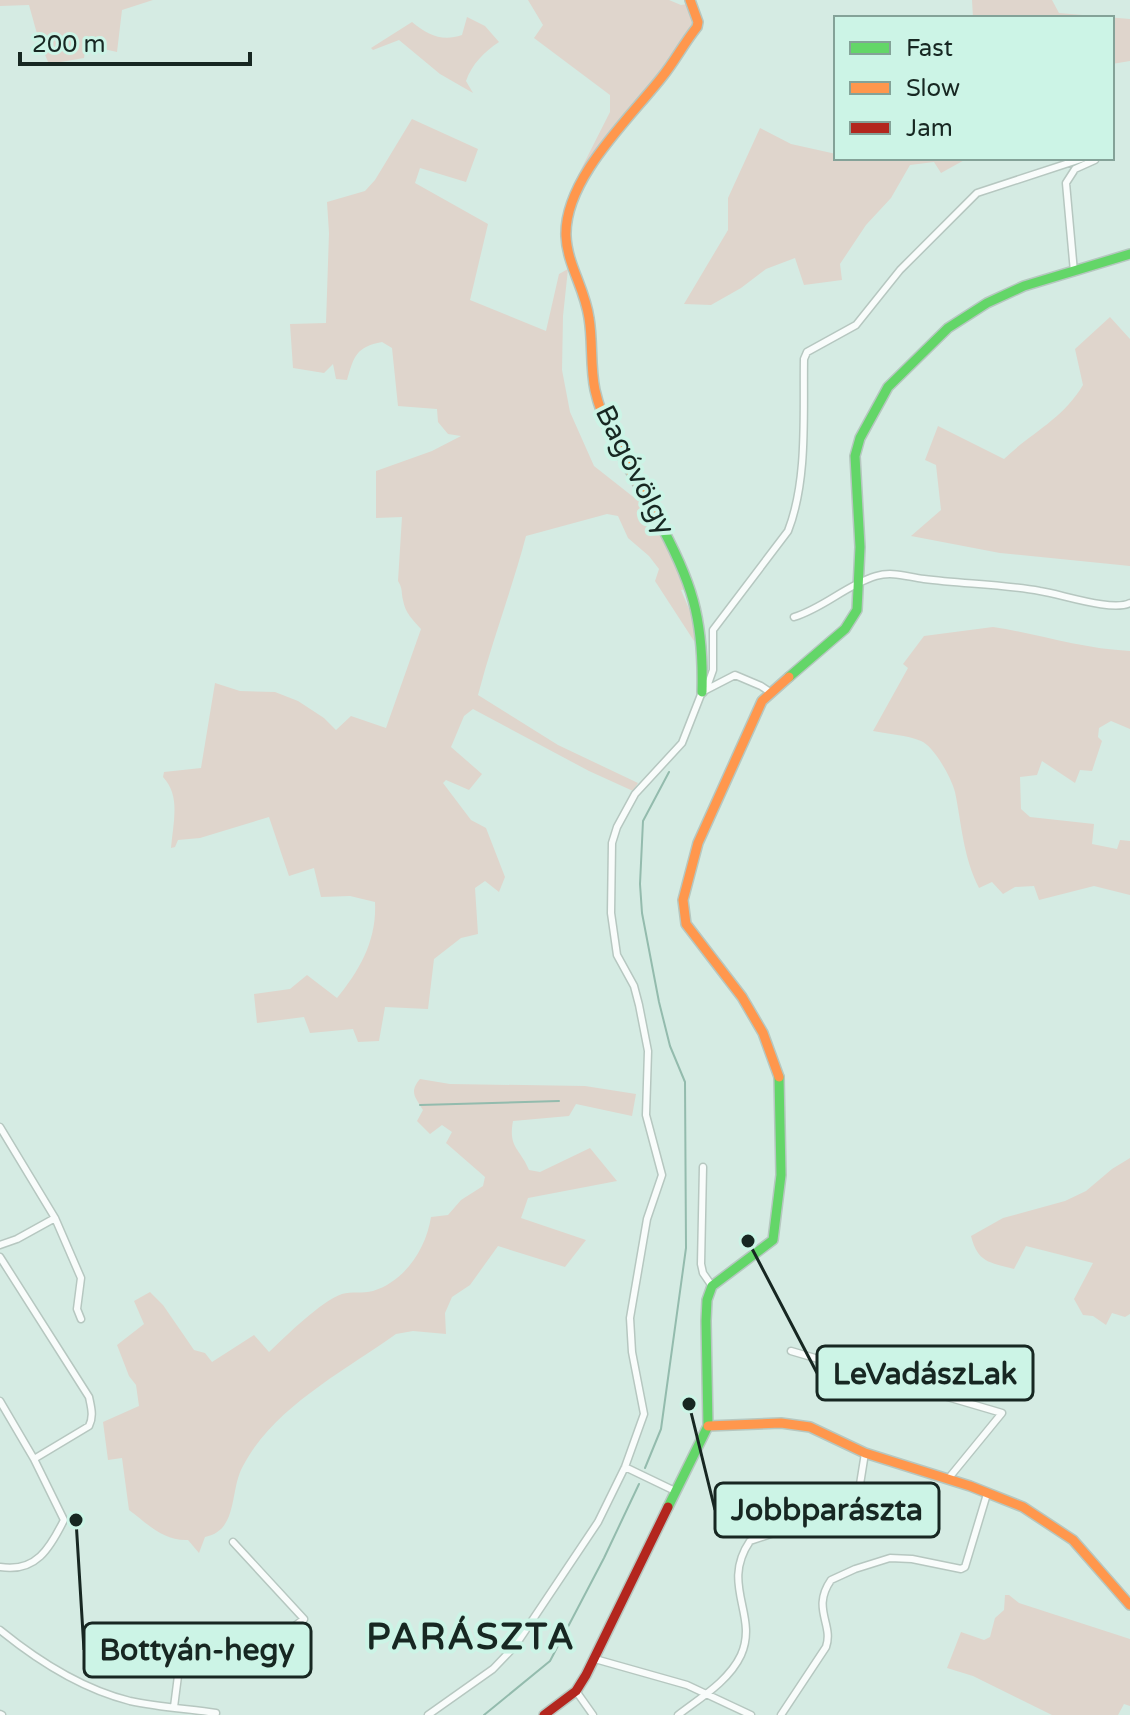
<svg xmlns="http://www.w3.org/2000/svg" width="1130" height="1715" viewBox="0 0 1130 1715" font-family="'Varela Round',sans-serif">
<style>
.green{fill:#dfd5cc}
.lines{fill:none;stroke-linecap:round;stroke-linejoin:round}
.stream{stroke:#93bbad;stroke-width:2}
.street-casing{stroke:#b6c7c0;stroke-width:9}
.fast-casing{stroke:#b6c7c0;stroke-width:12}
.slow-casing{stroke:#b6c7c0;stroke-width:12}
.jam-casing{stroke:#b6c7c0;stroke-width:12}
.street{stroke:#f9fcfb;stroke-width:6}
.fast{stroke:#63d668;stroke-width:9}
.slow{stroke:#ff974d;stroke-width:9}
.jam{stroke:#b3261e;stroke-width:9}
.labels{text-anchor:middle;dominant-baseline:central;stroke-width:8;stroke-linejoin:round;paint-order:stroke}
.street-label{font-size:28px;fill:#172722;stroke:#ccf4e6}
.district-label{font-size:36px;font-weight:bold;letter-spacing:2px;fill:#172722;stroke:#ccf4e6}
.leader{fill:none;stroke:#172722;stroke-width:3}
.callout-dot{fill:#172722;stroke:#ccf4e6;stroke-width:3}
.callout{fill:#ccf4e6;stroke:#172722;stroke-width:3}
.callout-label{font-size:30px;text-anchor:middle;font-weight:bold;fill:#172722}
</style>
<rect width="100%" height="100%" fill="#d5ebe3"/>
<path class="green" d="M0,0H153L122,10L117,52L86,45L84,58L49,64L39,41L29,5L0,6Z
M528,0H669L681,5L688,4L693,18V26L672,57L632,105L575,191L572,187L610,112V95L534,38L543,25Z
M972,0H1052L1059,13L1130,19V61L1112,64V18H973Z
M467,17L485,26L499,42C484,52 472,64 466,81L473,93L440,74L399,40L373,50L371,48L412,22C428,35 442,42 462,35Z
M412,119L478,149L466,182L420,168L415,183L488,224L470,300L546,331L559,274L568,269L563,316L562,370L570,412L594,466L641,503L657,520L688,589L681,590L699,632L694,641L655,581L659,569L649,556L628,538L618,516L607,514L526,536C512,589 492,641 478,695L558,745L638,783L633,791L589,771L473,709L464,716L451,747L482,774L469,790L446,780L443,783L471,820L486,828L505,877L499,892L485,881L475,888L478,934L461,938L434,959L428,1009L385,1007L379,1041L358,1042L353,1029L310,1033L304,1017L257,1023L254,994L290,989L307,975L337,998C360,970 377,940 375,902L350,896L321,897L314,868L289,876L269,817L200,838L178,840L175,847L171,848C173,823 181,796 163,777L164,772L201,768L215,683L240,691L275,692L298,701L324,718L336,730L351,716L386,728L421,629C413,620 405,613 403,600C401,592 403,589 398,581L402,517L376,518V471L432,451L461,436L448,434L438,422L437,409L398,406L392,348L382,342C356,347 354,356 347,380L336,379L333,364L324,373L293,368L290,324L326,323L329,233L327,202L365,191L375,180Z
M760,128L791,144L836,154V158H968L941,173L934,162L910,165L891,198L866,225L840,264L842,280L804,285L795,258L766,269L741,288L711,305L684,304L728,230V198Z
M1110,317L1130,339V566L1000,553L911,536L941,510L936,465L925,460L938,426L1004,459C1032,432 1062,420 1083,385L1075,349Z
M993,627C1039,634 1082,649 1130,651V729L1111,721L1099,728L1098,737L1102,741L1092,771L1080,770L1075,783L1042,761L1037,775L1020,777L1021,809L1030,817L1094,824L1092,844L1117,849L1120,840L1130,841V895L1094,886L1039,900L1034,886L1015,887L1003,894L992,882L979,888C963,856 962,826 955,792C952,779 934,746 921,741C907,735 888,734 873,731L908,668L903,664L924,636Z
M420,1079L450,1084L585,1086L636,1094L632,1116L576,1104L569,1116L513,1121C508,1148 520,1148 529,1170L540,1172L590,1148L617,1181L528,1198L521,1218L586,1240L565,1267L498,1246L470,1285L452,1297L445,1313L446,1334L413,1331L396,1334C344,1371 273,1408 243,1466C229,1491 239,1530 205,1537L199,1553L188,1540C163,1541 148,1524 129,1510L122,1458L108,1460L103,1422L139,1406L136,1385L129,1376L117,1345L144,1324L134,1301L150,1292L163,1305L194,1350L205,1353L212,1362L254,1335L269,1352C287,1335 320,1302 342,1294C351,1291 363,1294 373,1291C405,1281 426,1249 431,1217L448,1215L461,1200L483,1186L485,1177L446,1143L452,1132L442,1125L430,1134L417,1121L423,1110C415,1097 409,1092 420,1079Z
M1130,1158V1314L1125,1317L1112,1313L1106,1325L1093,1316L1083,1315L1074,1299L1093,1263L1026,1246L1014,1269C989,1262 978,1263 971,1236L1003,1218L1065,1201L1086,1191L1112,1169Z
M1005,1595H1009L1019,1603L1130,1639V1706L1124,1704L1118,1715H1052L973,1676L947,1668L961,1632L984,1640L990,1637L995,1618L1004,1610Z"/>
<g class="lines">
<path class="stream" d="M420,1105L559,1101
M645,1468L661,1429L686,1248L685,1082L670,1046L659,1002L642,913L640,884L643,821L669,772
M484,1715L550,1661L604,1558L639,1484"/>
<g class="street-casing">
<path id="street" d="M1074,272L1066,183L1075,169L1095,160L1093,158
M794,617C824,608 846,585 876,576C893,571 907,577 924,579C963,584 1001,584 1040,591C1061,594 1112,612 1130,603
M708,684L713,670V630L788,531C808,480 803,413 804,359L807,352L856,325L900,270L977,193L1084,158
M0,1127L55,1218L81,1278L77,1309L81,1319
M703,1167L701,1264L703,1273L712,1286
M0,1245L17,1239L55,1218
M0,1257L89,1397C91,1407 94,1416 89,1426L34,1459
M791,1351L1002,1413L948,1479
M0,1401L34,1459L64,1520C50,1548 36,1573 0,1567
M625,1467L675,1491
M0,1630C38,1661 82,1689 130,1701C158,1707 188,1709 216,1713
M595,1659L687,1685L751,1715
M576,1691L593,1715
M174,1707L179,1668L184,1649L188,1648L211,1659L245,1655L284,1634L304,1619L233,1542
M0,1714L2,1715
M428,1715L493,1669L515,1646L598,1522L625,1467L644,1414L632,1352L630,1318L647,1219L662,1175L646,1115L648,1051L639,1005L634,986L617,955L611,913L612,843L617,827L635,794L682,743L702,692L735,675L761,686L770,692
M678,1715C700,1698 729,1681 741,1655C759,1615 720,1585 750,1541L851,1507L857,1503L865,1453
M781,1715L826,1647C834,1624 811,1609 831,1580L855,1569L890,1558L912,1559L961,1569L965,1567L987,1494"/>
</g>
<g class="fast-casing">
<path id="fast" d="M656,516C692,581 704,618 702,692
M789,677L845,629L857,610L860,547L855,456L860,438L888,387L948,328L987,303L1024,286L1130,254
M668,1507L708,1426L706,1321L707,1300L712,1286L773,1240L781,1175L779,1077"/>
</g>
<g class="slow-casing">
<path id="slow" d="M656,516C635,476 605,435 595,390C590,366 593,342 589,318C585,289 567,264 566,236C564,179 630,118 662,77C675,61 684,43 697,27L698,22L690,0
M779,1077L763,1033L742,997L686,924L683,900L698,843L762,701L789,677
M708,1426L781,1423L810,1427L865,1453L970,1486L1023,1507L1073,1540L1130,1605"/>
</g>
<g class="jam-casing">
<path id="jam" d="M544,1715L576,1691L586,1675L668,1507"/>
</g>
<use href="#street" class="street"/>
<use href="#fast" class="fast"/>
<use href="#slow" class="slow"/>
<use href="#jam" class="jam"/>
</g>
<g class="labels">
<g class="street-label">
<text transform="translate(635 470) rotate(63)">Bagóvölgy</text>
</g>
<g class="district-label">
<text x="471" y="1637">PARÁSZTA</text>
</g>
</g>
<path class="leader" d="M748 1241L817 1373M689 1404L715 1510M76 1520L84 1650"/>
<g class="callout-dot">
<circle cx="748" cy="1241" r="8"/>
<circle cx="689" cy="1404" r="8"/>
<circle cx="76" cy="1520" r="8"/>
</g>
<g class="callout">
<rect x="817" y="1346" width="216" height="54" rx="8"/>
<rect x="715" y="1483" width="224" height="54" rx="8"/>
<rect x="84" y="1623" width="227" height="54" rx="8"/>
</g>
<g class="callout-label">
<text x="925" y="1384">LeVadászLak</text>
<text x="827" y="1520">Jobbparászta</text>
<text x="197" y="1660">Bottyán-hegy</text>
</g>
<rect x="834" y="16" width="280" height="144" fill="#ccf4e6" stroke="#84a298" stroke-width="2"/>
<rect x="850" y="42" width="40" height="12" fill="#63d668" stroke="#84a298" stroke-width="2"/>
<text x="906" y="56" font-size="24" fill="#172722">Fast</text>
<rect x="850" y="82" width="40" height="12" fill="#ff974d" stroke="#84a298" stroke-width="2"/>
<text x="906" y="96" font-size="24" fill="#172722">Slow</text>
<rect x="850" y="122" width="40" height="12" fill="#b3261e" stroke="#84a298" stroke-width="2"/>
<text x="906" y="136" font-size="24" fill="#172722">Jam</text>
<path d="M20 52v12h230v-12" fill="none" stroke="#172722" stroke-width="4"/>
<text x="32" y="52" font-size="24" fill="#172722" stroke="#ccf4e6" stroke-width="6" paint-order="stroke">200 m</text>
</svg>
